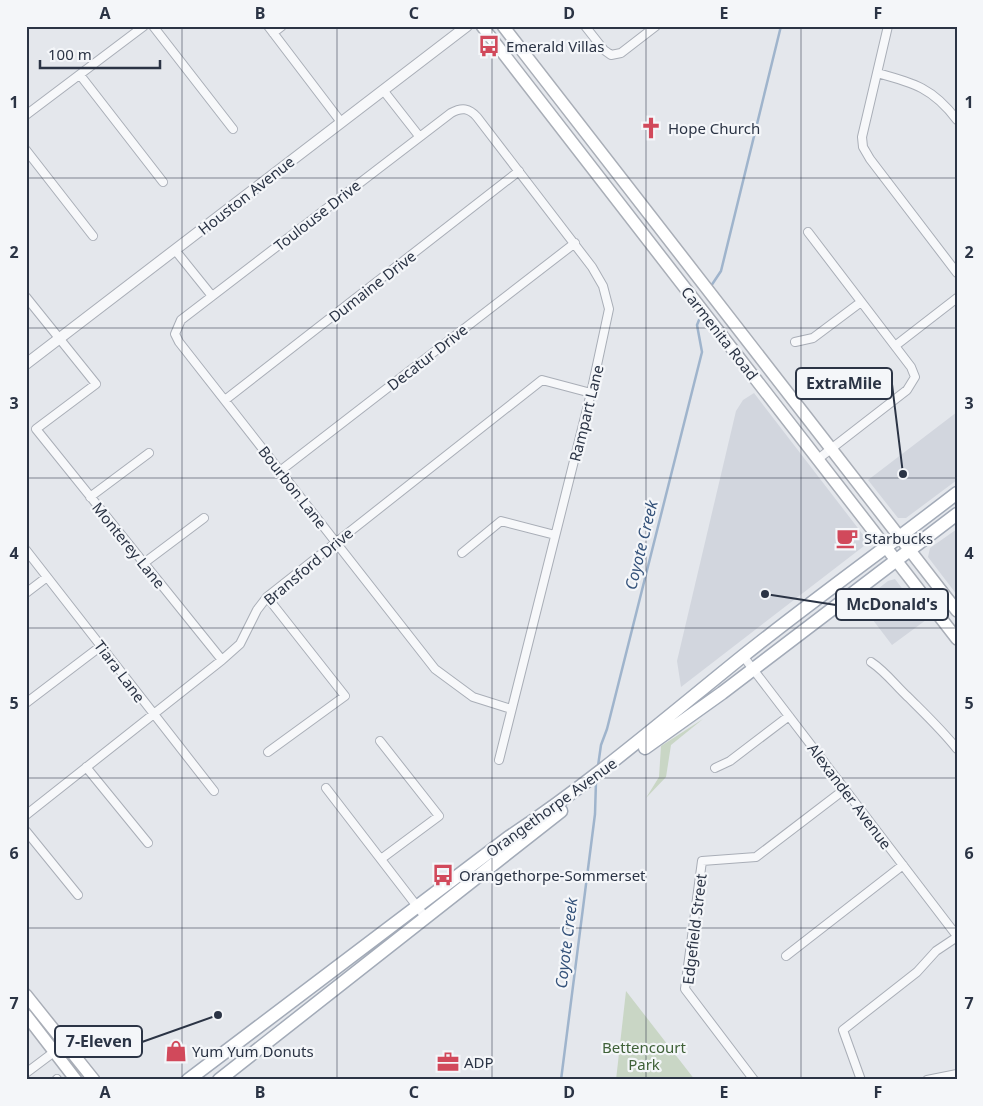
<svg xmlns="http://www.w3.org/2000/svg" width="983" height="1106" viewBox="0 0 983 1106" font-family="'Noto Sans',sans-serif">
<style>
.built{fill:#d2d6de}
.green{fill:#c9d6c5}
.lines{fill:none;stroke-linecap:round;stroke-linejoin:round}
.stream{stroke:#9fb4cc;stroke-width:2.5}
.minor-casing{stroke:#a9aeb7;stroke-width:10}
.tertiary-casing{stroke:#a9aeb7;stroke-width:12}
.secondary-casing{stroke:#a9aeb7;stroke-width:14}
.primary-casing{stroke:#a3abb8;stroke-width:15}
.minor{stroke:#f7f8fa;stroke-width:8}
.tertiary{stroke:#f7f8fa;stroke-width:10}
.secondary{stroke:#fff;stroke-width:11}
.primary{stroke:#fff;stroke-width:12}
.grid{fill:none;stroke:#2b3445;stroke-width:1;stroke-opacity:0.55}
.labels{text-anchor:middle;dominant-baseline:central;stroke-width:4.5;stroke-linejoin:round;paint-order:stroke}
.poi-label{font-size:15px;fill:#2b3445;stroke:#f4f6f9;text-anchor:start}
.street-label{font-size:15px;fill:#2b3445;stroke:#f4f6f9}
.park-label{font-size:15px;fill:#3f6138;stroke:#f4f6f9}
.water-label{font-size:16px;font-style:italic;fill:#34527a;stroke:#f4f6f9}
.leader{fill:none;stroke:#2b3445;stroke-width:2}
.callout-dot{fill:#2b3445;stroke:#f4f6f9;stroke-width:2}
.callout{fill:#f4f6f9;stroke:#2b3445;stroke-width:2}
.callout-label{font-size:16px;text-anchor:middle;font-weight:bold;fill:#2b3445}
.neatline{fill:none;stroke:#2b3445;stroke-width:2}
.grid-label{font-size:16px;text-anchor:middle;font-weight:bold;fill:#2b3445}
</style>
<rect width="100%" height="100%" fill="#e4e7ec"/>
<path class="built" d="M754,393L864,536V546L681,687L677,661L736,411L743,400Z
M957,412V480L906,518H898L868,480Z
M957,529V595L928,557L930,548Z
M895,579L926,620L892,645L860,603L888,581Z"/>
<path class="green" d="M703,719L671,745L666,777L646,798L659,777L661,746Z
M626,991L695,1080H616Z"/>
<g class="lines">
<path class="stream" d="M711,286L721,271L781,26
M598,766L601,745L607,729L702,352L697,325L701,315
M561,1080L595,814L596,781"/>
<g class="minor-casing">
<path id="minor" d="M153,26L233,129
M268,26L341,122
M585,26L604,50L611,55L621,53L656,26
M888,26L862,137L863,147L870,159L957,273
M273,33L282,26
M877,73C914,83 933,88 957,120
M80,75L163,182
M383,90L419,136
M26,115L144,26
M26,150L93,236
M808,232L911,367L915,377L907,390L818,459
M175,250L212,296
M26,297L96,384L36,429L222,660
M795,342L813,338L861,302
M895,346L957,298
M225,400L519,171
M280,471L575,243
M90,497L149,453
M26,550L214,791
M462,553L501,521L555,535
M144,563L204,518
M26,593L47,577
M267,597L345,696L268,752
M743,656L957,936
M871,662C886,672 895,685 908,697C925,714 942,730 957,749
M26,703L101,646
M380,741L439,816L381,859
M499,760L591,393L609,309L603,286L592,267L477,117C469,108 462,107 451,113L181,320L175,334L179,342L435,669L473,697L511,709
M86,767L148,843
M715,768L730,761L789,716
M326,788L426,918
M26,815L222,660L240,644L257,610L267,597L542,380L591,393
M26,831L78,895
M786,956L903,865
M26,1073L54,1052
M56,1080L57,1079
M754,1080L685,989L702,861L756,857L845,789
M861,1080L843,1030L917,972L936,951L957,937
M927,1080L957,1074"/>
</g>
<g class="tertiary-casing">
<path id="tertiary" d="M26,364L467,26"/>
</g>
<g class="secondary-casing">
<path id="secondary" d="M482,26L957,639
M503,26L957,611
M26,995L94,1080
M26,1015L76,1080"/>
</g>
<g class="primary-casing">
<path id="primary" d="M645,748L722,693L957,514
M188,1080L509,837C592,782 666,718 743,656C813,600 886,548 957,493
M219,1080L561,811"/>
</g>
<use href="#minor" class="minor"/>
<use href="#tertiary" class="tertiary"/>
<use href="#secondary" class="secondary"/>
<use href="#primary" class="primary"/>
</g>
<path class="grid" d="M182,26V1080M337,26V1080M492,26V1080M646,26V1080M801,26V1080M26,178H957M26,328H957M26,478H957M26,628H957M26,778H957M26,928H957"/>
<defs>
<g id="bus-bare" transform="scale(1.725)"><path d="M-5-6H5V4H4V6H2V4H-2V6H-4V4H-5ZM-3.5-4V0h7V-4ZM-3.5 1.2v1.5H-2V1.2ZM2 1.2v1.5H3.5V1.2Z" fill="#d1495b" stroke="#f4f6f9" stroke-width="2.5" paint-order="stroke"/></g>
<g id="church-bare" transform="scale(1.725)"><path d="M-1.2-6h2.4v3.5h3.3v2.4h-3.3V6h-2.4V-.1h-3.3v-2.4h3.3Z" fill="#d1495b" stroke="#f4f6f9" stroke-width="2.5" paint-order="stroke"/></g>
<g id="cafe-bare" transform="scale(1.725)"><path d="M-5.5-4.5H6V0H3Q3 3.5 0 3.5H-2.5Q-5.5 3.5-5.5 0ZM3-3.2v2h1.7v-2ZM-6 4.5H4V6H-6Z" fill="#d1495b" stroke="#f4f6f9" stroke-width="2.5" paint-order="stroke"/></g>
<g id="shop-bare" transform="scale(1.725)"><path d="M-5-2.5h2.3a2.7 3.5 0 0 1 5.4 0H5L5.5 6h-11ZM-1.5-2.5h3a1.5 2.3 0 0 0-3 0Z" fill="#d1495b" stroke="#f4f6f9" stroke-width="2.5" paint-order="stroke"/></g>
<g id="office-bare" transform="scale(1.725)"><path d="M-6-3h4V-5.5h4V-3h4V5H-6ZM-1-4.5V-3h2v-1.5ZM-6 0V1H6V0Z" fill="#d1495b" stroke="#f4f6f9" stroke-width="2.5" paint-order="stroke"/></g>
</defs>
<g fill-rule="evenodd">
<use href="#bus-bare" x="489" y="46"/>
<use href="#church-bare" x="651" y="128"/>
<use href="#cafe-bare" x="847" y="538"/>
<use href="#bus-bare" x="443" y="875"/>
<use href="#shop-bare" x="176" y="1051"/>
<use href="#office-bare" x="448" y="1062"/>
</g>
<g class="labels">
<g class="poi-label">
<text x="506" y="46">Emerald Villas</text>
<text x="668" y="128">Hope Church</text>
<text x="864" y="538">Starbucks</text>
<text x="459" y="875">Orangethorpe-Sommerset</text>
<text x="192" y="1051">Yum Yum Donuts</text>
<text x="464" y="1062">ADP</text>
</g>
<g class="street-label">
<text transform="translate(246 195) rotate(-38)">Houston Avenue</text>
<text transform="translate(317 215) rotate(-38)">Toulouse Drive</text>
<text transform="translate(372 286) rotate(-38)">Dumaine Drive</text>
<text transform="translate(720 333) rotate(52)">Carmenita Road</text>
<text transform="translate(427 357) rotate(-38)">Decatur Drive</text>
<text transform="translate(586 413) rotate(-76)">Rampart Lane</text>
<text transform="translate(293 487) rotate(52)">Bourbon Lane</text>
<text transform="translate(129 545) rotate(51)">Monterey Lane</text>
<text transform="translate(308 566) rotate(-40)">Bransford Drive</text>
<text transform="translate(120 671) rotate(53)">Tiara Lane</text>
<text transform="translate(850 796) rotate(53)">Alexander Avenue</text>
<text transform="translate(551 807) rotate(-36)">Orangethorpe Avenue</text>
<text transform="translate(694 929) rotate(-83)">Edgefield Street</text>
</g>
<g class="park-label">
<text x="644" y="1047">Bettencourt<tspan x="644" dy="17">Park</tspan></text>
</g>
<g class="water-label">
<text transform="translate(641 545) rotate(-76)">Coyote Creek</text>
<text transform="translate(566 943) rotate(-83)">Coyote Creek</text>
</g>
</g>
<path class="leader" d="M903 474L892 384M765 594L836 605M218 1015L142 1042"/>
<g class="callout-dot">
<circle cx="903" cy="474" r="5"/>
<circle cx="765" cy="594" r="5"/>
<circle cx="218" cy="1015" r="5"/>
</g>
<g class="callout">
<rect x="796" y="368" width="96" height="31" rx="5"/>
<rect x="836" y="589" width="112" height="31" rx="5"/>
<rect x="55" y="1026" width="87" height="31" rx="5"/>
</g>
<g class="callout-label">
<text x="844" y="389">ExtraMile</text>
<text x="892" y="610">McDonald's</text>
<text x="99" y="1047">7-Eleven</text>
</g>
<rect width="983" height="1106" fill="none" stroke="#f4f6f9" stroke-width="55"/>
<path d="M40 60v8h120v-8" fill="none" stroke="#2b3445" stroke-width="2.5"/>
<text x="48" y="60" font-size="15" fill="#2b3445" stroke="#f4f6f9" stroke-width="4" paint-order="stroke">100 m</text>
<rect x="28" y="28" width="928" height="1050" class="neatline"/>
<g class="grid-label">
<text x="105" y="19">A</text>
<text x="260" y="19">B</text>
<text x="414" y="19">C</text>
<text x="569" y="19">D</text>
<text x="724" y="19">E</text>
<text x="878" y="19">F</text>
<text x="14" y="108">1</text>
<text x="969" y="108">1</text>
<text x="14" y="258">2</text>
<text x="969" y="258">2</text>
<text x="14" y="409">3</text>
<text x="969" y="409">3</text>
<text x="14" y="559">4</text>
<text x="969" y="559">4</text>
<text x="14" y="709">5</text>
<text x="969" y="709">5</text>
<text x="14" y="859">6</text>
<text x="969" y="859">6</text>
<text x="14" y="1009">7</text>
<text x="969" y="1009">7</text>
<text x="105" y="1098">A</text>
<text x="260" y="1098">B</text>
<text x="414" y="1098">C</text>
<text x="569" y="1098">D</text>
<text x="724" y="1098">E</text>
<text x="878" y="1098">F</text>
</g>
</svg>
